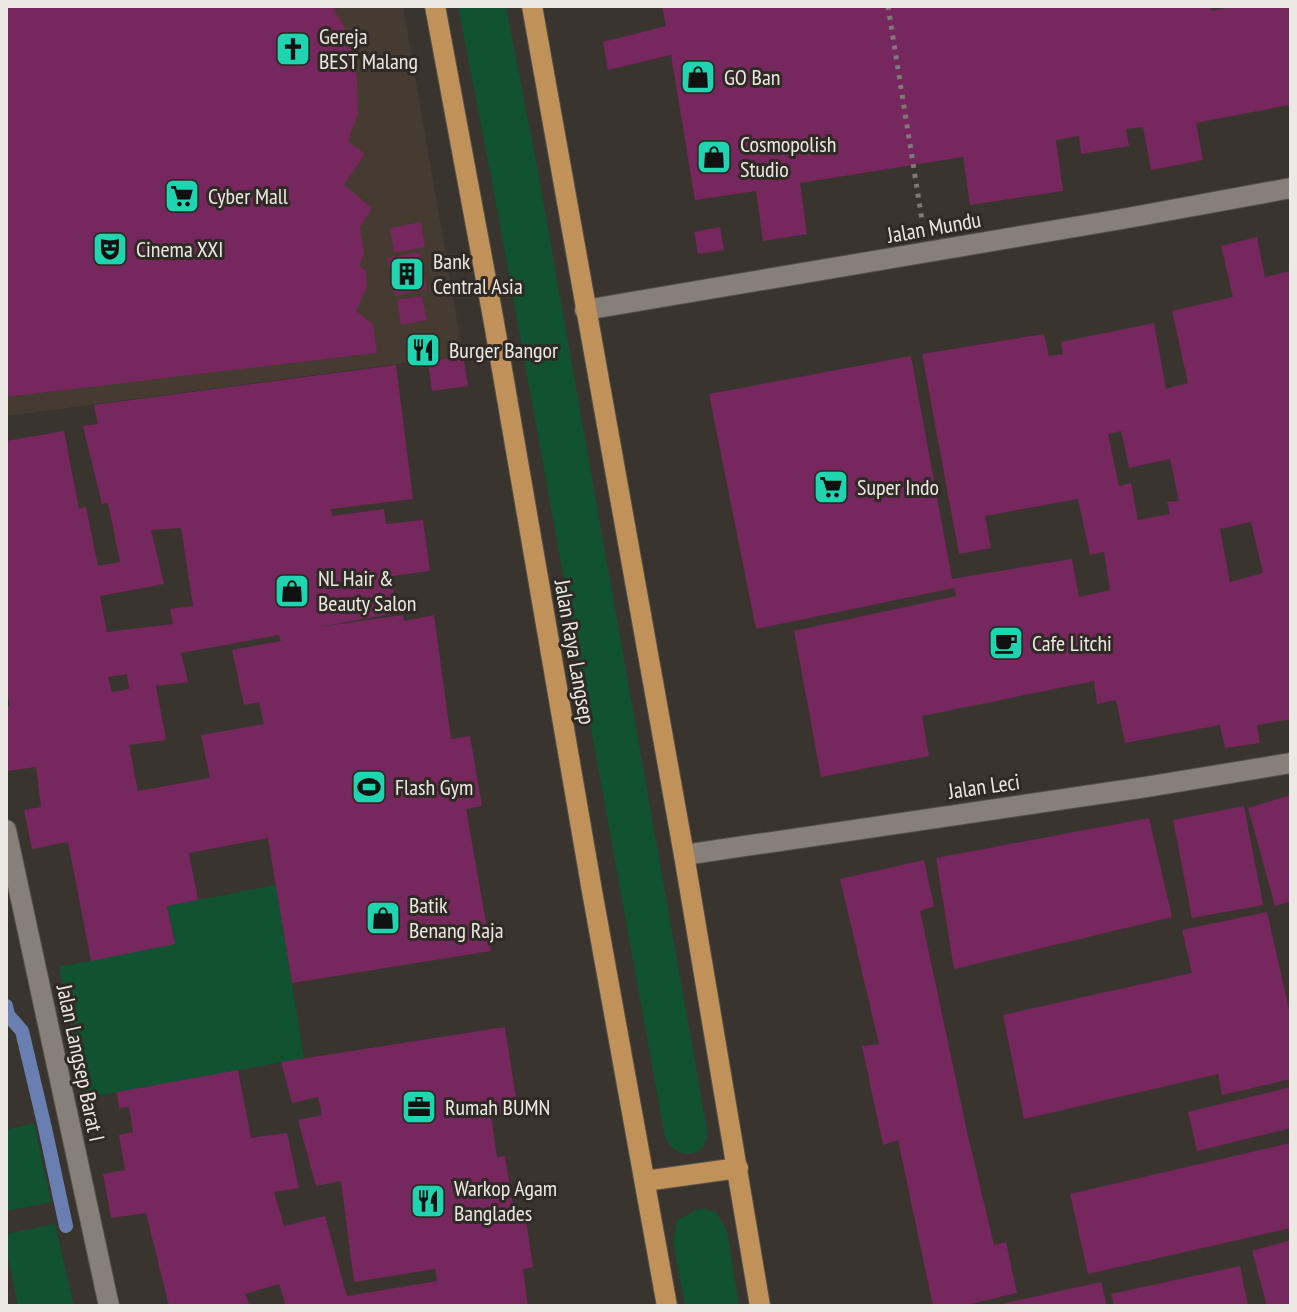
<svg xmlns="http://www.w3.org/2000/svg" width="1297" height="1312" viewBox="0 0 1297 1312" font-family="'PT Sans Narrow',sans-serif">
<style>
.built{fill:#453b30}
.green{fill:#115231}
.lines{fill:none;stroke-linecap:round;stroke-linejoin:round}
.stream{stroke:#697fb2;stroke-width:14}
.building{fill:#76275d;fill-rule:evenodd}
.minor-casing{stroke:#56514c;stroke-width:22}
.primary-casing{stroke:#56514c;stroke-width:22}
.path{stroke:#807a75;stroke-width:5;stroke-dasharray:4 6;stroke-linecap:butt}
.minor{stroke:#868079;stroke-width:20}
.primary{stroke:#c09259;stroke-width:20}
.labels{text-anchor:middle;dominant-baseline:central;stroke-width:6;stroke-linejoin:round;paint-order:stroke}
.poi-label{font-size:22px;fill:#ece8e4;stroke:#302a24;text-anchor:start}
.street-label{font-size:22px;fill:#ece8e4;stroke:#302a24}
</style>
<rect width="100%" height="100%" fill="#3a342e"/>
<path class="built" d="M6,6H403L463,355L6,416Z"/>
<path class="green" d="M458,6H506L538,172L707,1130C710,1157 676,1163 665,1137L494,193Z
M276,885L304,1058L86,1098L59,967L175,944L167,906Z
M34,1123L51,1202L6,1211V1130Z
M701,1208L716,1212L727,1231L739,1306H685L673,1242L677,1220Z
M55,1224L74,1306H18L6,1248V1234Z"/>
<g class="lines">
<path class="stream" d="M6,1006L8,1015L22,1031L45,1128L66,1226"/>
</g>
<path class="building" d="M6,6H332L347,32L357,77L358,114L348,141L365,154L344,185L372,208L360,227L364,254L359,266L366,271L367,287L356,311L373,324L377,353L6,397Z
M662,6H1210L1211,11L1234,6H1291V113L1288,105L1196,123L1203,160L1151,170L1143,127L1126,129L1129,146L1081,154L1079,136L1056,140L1063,191L970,205L963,157L800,183L807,234L763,241L756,191L695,200L671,55L608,70L603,42L666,26Z
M421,222L425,247L394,253L390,228Z
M720,227L724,250L698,254L694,232Z
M1257,237L1265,277L1291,271V719L1257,725L1260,743L1225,748L1220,725L1125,743L1116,700L1097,704L1094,681L922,716L929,756L821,777L794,631L956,596L954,588L756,629L709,394L911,356L952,579L1072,559L1079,597L1110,590L1104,552L1090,555L1078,499L985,516L991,548L959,554L922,354L1044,334L1049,356L1063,354L1061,342L1154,323L1166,389L1188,383L1172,311L1233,297L1221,246ZM1121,431L1129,468L1170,459L1179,501L1167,502L1170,514L1138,520L1131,483L1119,486L1108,434ZM1251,522L1263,573L1230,582L1220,529Z
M420,252L427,289L395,296L387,258Z
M422,296L427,320L401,325L397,300Z
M463,355L468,386L432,391L428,361Z
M396,365L413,499L331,509L332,516L384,509L386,524L423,520L430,571L392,576L396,613L319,627L403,615L404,621L434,615L451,739L470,736L482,806L466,809L491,951L292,983L268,838L189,853L198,900L167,906L175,944L91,961L68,842L32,849L24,810L41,807L36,767L7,771L6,768V706H10L6,686V441L64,431L79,509L86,507L98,566L120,562L108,503L102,504L83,426L98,424L94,405ZM181,528L193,606L170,609L173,624L107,632L100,596L164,584L151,530ZM279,635L281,641L232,650L244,705L259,702L264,724L201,735L210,778L138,791L129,745L166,740L156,686L188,682L181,653ZM127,674L129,689L112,692L108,677Z
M1291,795V901L1275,906L1248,808Z
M1244,806L1263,905L1192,918L1173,820Z
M1149,818L1172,917L954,969L936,858Z
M924,860L934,906L920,911L968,1136L994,1245L1006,1242L1017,1293L962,1306H933L898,1140L883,1145L862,1046L879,1044L840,879Z
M1267,912L1291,1018V1079L1222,1095L1218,1074L1024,1119L1003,1015L1192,973L1182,930Z
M505,1027L518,1112L491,1115L497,1157L505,1156L516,1222L526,1220L533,1267L523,1269L528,1306H286L279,1284L245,1294L250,1306H204L203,1304L194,1306H169L146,1213L111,1218L103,1174L125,1170L119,1135L133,1132L129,1107L119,1108L117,1092L238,1070L251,1138L287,1133L299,1188L274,1192L284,1226L325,1216L347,1296L437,1281L435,1269L354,1282L341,1181L316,1186L298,1120L322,1115L318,1097L292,1103L281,1062Z
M1291,1087V1128L1197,1151L1188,1112Z
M1290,1143L1291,1228L1088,1274L1070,1194Z
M1291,1240V1306H1267L1252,1251Z
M1240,1266L1248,1306H1114L1111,1294Z
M1101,1282L1107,1306H997V1305Z"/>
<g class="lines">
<g class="minor-casing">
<path id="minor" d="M585,310L1122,219L1291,188
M6,830L109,1306
M684,855L1146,787L1291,763"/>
</g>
<g class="primary-casing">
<path id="primary" d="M435,6L493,317L592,891L667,1306
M532,6L684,855L760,1306
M645,1181L738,1168"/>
</g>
<path class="path" d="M888,6L922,220"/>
<use href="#minor" class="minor"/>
<use href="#primary" class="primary"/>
</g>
<defs>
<g id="church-square" transform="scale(1.8)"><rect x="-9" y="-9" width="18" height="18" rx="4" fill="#1ed5b0" stroke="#302a24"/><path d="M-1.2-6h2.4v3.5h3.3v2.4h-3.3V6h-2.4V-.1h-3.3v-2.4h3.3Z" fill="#111"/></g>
<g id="shop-square" transform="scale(1.8)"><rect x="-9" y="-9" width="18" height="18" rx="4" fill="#1ed5b0" stroke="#302a24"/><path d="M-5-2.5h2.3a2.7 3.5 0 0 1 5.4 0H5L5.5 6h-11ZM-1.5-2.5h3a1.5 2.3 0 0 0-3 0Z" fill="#111"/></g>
<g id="supermarket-square" transform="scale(1.8)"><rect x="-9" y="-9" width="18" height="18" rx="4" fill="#1ed5b0" stroke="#302a24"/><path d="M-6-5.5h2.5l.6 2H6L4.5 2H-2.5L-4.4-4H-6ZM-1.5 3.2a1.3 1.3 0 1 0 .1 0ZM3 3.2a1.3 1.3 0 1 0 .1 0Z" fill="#111"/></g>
<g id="theatre-square" transform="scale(1.8)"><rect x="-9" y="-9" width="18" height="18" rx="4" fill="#1ed5b0" stroke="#302a24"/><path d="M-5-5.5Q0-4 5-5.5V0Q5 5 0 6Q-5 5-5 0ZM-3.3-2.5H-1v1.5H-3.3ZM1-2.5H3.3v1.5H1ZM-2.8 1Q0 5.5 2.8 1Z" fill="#111"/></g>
<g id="building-square" transform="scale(1.8)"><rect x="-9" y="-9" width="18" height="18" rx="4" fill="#1ed5b0" stroke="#302a24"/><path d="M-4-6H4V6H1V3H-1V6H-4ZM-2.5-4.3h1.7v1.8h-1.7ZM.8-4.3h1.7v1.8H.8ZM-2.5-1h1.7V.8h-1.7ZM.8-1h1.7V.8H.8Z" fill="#111"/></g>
<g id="restaurant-square" transform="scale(1.8)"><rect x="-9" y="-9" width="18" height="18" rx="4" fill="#1ed5b0" stroke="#302a24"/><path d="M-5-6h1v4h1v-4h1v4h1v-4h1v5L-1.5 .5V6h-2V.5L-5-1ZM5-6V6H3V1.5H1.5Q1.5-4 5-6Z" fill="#111"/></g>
<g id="cafe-square" transform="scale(1.8)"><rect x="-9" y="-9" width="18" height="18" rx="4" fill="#1ed5b0" stroke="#302a24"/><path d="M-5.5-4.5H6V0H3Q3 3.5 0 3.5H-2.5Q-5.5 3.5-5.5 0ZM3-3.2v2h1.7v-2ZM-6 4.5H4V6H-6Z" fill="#111"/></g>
<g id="stadium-square" transform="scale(1.8)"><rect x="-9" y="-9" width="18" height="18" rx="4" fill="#1ed5b0" stroke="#302a24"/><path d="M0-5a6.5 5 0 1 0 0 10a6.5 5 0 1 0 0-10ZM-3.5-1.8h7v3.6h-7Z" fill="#111"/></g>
<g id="office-square" transform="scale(1.8)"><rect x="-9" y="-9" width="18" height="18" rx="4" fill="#1ed5b0" stroke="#302a24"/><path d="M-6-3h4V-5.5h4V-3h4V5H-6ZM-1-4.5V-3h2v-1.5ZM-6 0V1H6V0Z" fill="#111"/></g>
</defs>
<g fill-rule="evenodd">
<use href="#church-square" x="293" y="49"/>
<use href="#shop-square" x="698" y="77"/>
<use href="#shop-square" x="714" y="157"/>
<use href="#supermarket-square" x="182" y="196"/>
<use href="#theatre-square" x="110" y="249"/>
<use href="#building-square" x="407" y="274"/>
<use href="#restaurant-square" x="423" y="350"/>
<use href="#supermarket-square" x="831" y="487"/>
<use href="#shop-square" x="292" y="591"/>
<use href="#cafe-square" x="1006" y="643"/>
<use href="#stadium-square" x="369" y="787"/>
<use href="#shop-square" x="383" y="918"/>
<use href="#office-square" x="419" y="1107"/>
<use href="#restaurant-square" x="428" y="1201"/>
</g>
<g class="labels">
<g class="poi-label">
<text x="319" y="36">Gereja<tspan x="319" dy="25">BEST Malang</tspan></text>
<text x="724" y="77">GO Ban</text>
<text x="740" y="144">Cosmopolish<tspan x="740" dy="25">Studio</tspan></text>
<text x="208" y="196">Cyber Mall</text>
<text x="136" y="249">Cinema XXI</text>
<text x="433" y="261">Bank<tspan x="433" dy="25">Central Asia</tspan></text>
<text x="449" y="350">Burger Bangor</text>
<text x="857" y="487">Super Indo</text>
<text x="318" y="578">NL Hair &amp;<tspan x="318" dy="25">Beauty Salon</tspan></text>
<text x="1032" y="643">Cafe Litchi</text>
<text x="395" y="787">Flash Gym</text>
<text x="409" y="905">Batik<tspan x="409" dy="25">Benang Raja</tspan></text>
<text x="445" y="1107">Rumah BUMN</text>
<text x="454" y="1188">Warkop Agam<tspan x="454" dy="25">Banglades</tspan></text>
</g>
<g class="street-label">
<text transform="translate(934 227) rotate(-10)">Jalan Mundu</text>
<text transform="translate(575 652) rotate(80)">Jalan Raya Langsep</text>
<text transform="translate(984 786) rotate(-8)">Jalan Leci</text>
<text transform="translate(81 1063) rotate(78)">Jalan Langsep Barat I</text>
</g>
</g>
<rect width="1297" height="1312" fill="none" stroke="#ece8e4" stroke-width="16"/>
</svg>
